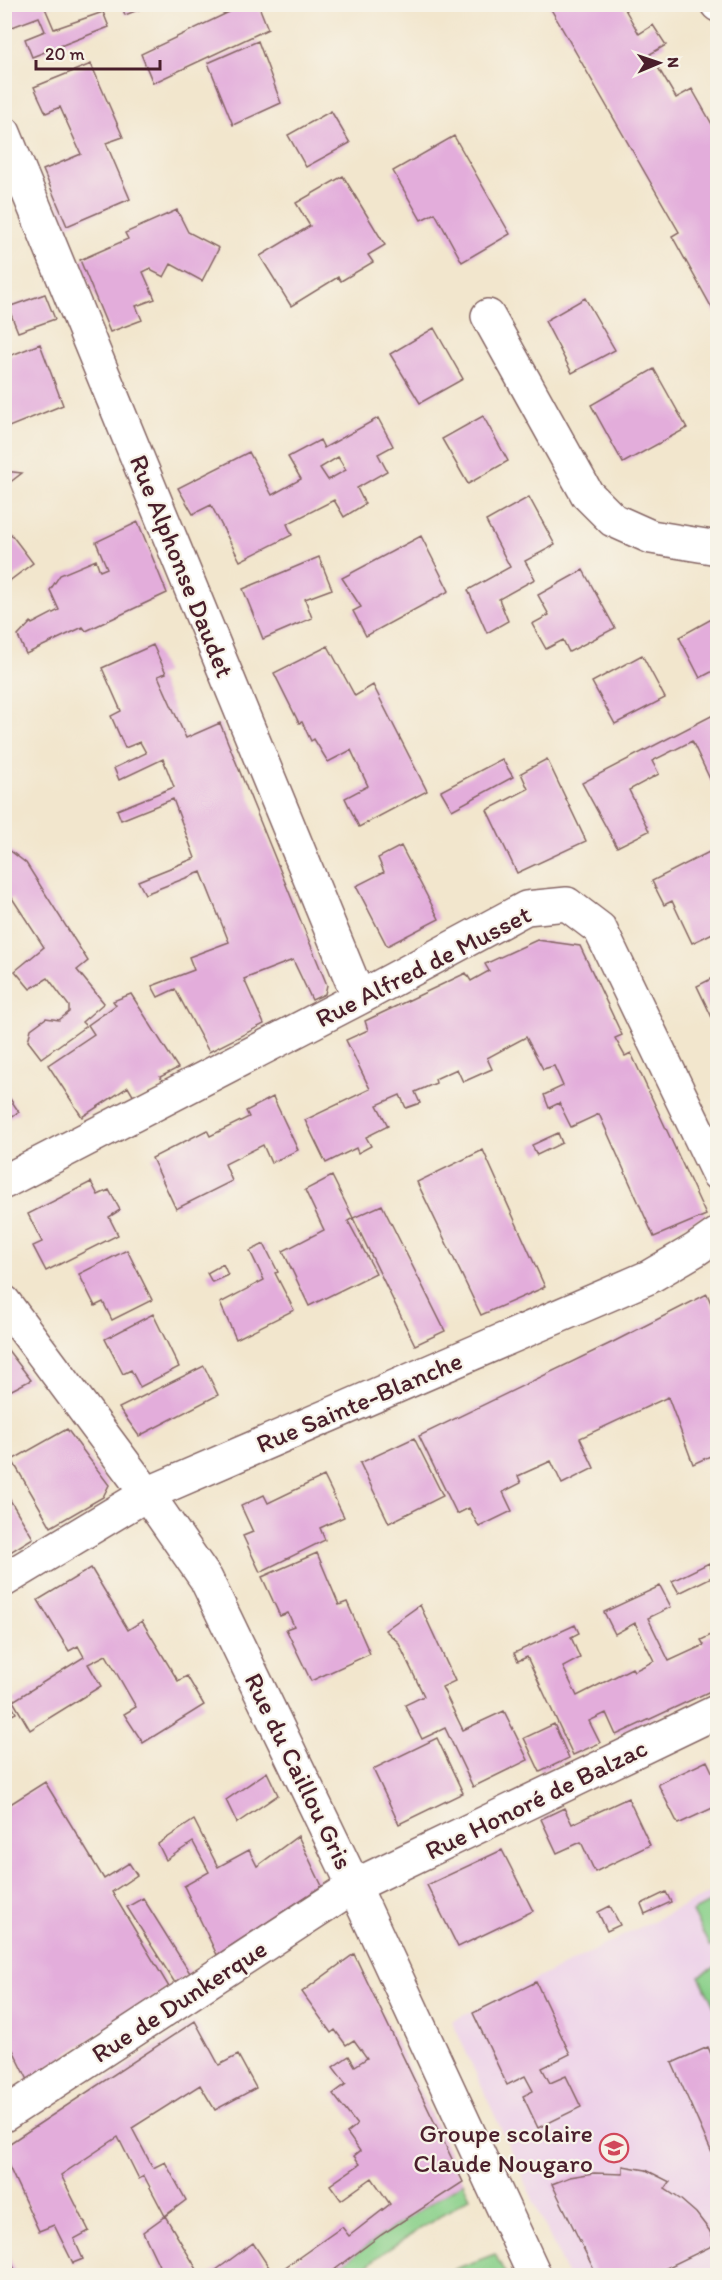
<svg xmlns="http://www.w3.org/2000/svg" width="722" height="2280" viewBox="0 0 722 2280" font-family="Itim,sans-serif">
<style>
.built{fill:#edd1e9}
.green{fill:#8ad08a;stroke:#6a785a;stroke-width:1.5}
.building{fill:#e3addb;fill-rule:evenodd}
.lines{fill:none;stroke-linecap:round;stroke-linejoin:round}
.minor-casing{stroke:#856564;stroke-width:36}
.minor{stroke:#fff;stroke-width:33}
.labels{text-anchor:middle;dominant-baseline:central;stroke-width:4.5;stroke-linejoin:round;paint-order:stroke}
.street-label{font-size:26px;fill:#4a1f2b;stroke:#f7f3e8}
.poi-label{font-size:26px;fill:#4a1f2b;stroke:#f7f3e8;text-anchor:end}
</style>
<rect width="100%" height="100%" fill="#f7f3e8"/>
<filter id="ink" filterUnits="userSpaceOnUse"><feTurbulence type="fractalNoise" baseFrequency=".0167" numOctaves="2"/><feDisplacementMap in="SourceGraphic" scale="12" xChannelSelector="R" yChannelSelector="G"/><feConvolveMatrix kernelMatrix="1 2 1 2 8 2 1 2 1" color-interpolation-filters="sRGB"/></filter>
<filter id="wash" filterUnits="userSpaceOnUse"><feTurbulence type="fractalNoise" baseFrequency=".008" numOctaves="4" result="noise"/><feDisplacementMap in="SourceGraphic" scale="24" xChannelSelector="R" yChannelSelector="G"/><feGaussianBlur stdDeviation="1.35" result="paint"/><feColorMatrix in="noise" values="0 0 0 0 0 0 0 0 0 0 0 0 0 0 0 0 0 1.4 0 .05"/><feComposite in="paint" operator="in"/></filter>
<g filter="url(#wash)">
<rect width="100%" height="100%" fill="#f2e6cd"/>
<path class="built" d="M717,1889V2275H567L452,2021Z"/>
<path class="green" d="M717,1899V1943L710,1947L692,1912Z
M717,1966V2012L699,1976Z
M463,2182L470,2197L387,2250L354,2275L326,2276L381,2235Z
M495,2254L506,2275H439Z"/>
<g id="blocks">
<path class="building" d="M4,4L54,5L45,8L54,29L103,12L109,27L32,57L25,39L45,31L39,17L4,30Z
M121,4H151V5L125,15Z
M246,4H258L268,29L153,83L141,54Z
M548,4H622L639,34L653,25L666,45L650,54L676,98L692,89L717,133V317L672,236L679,232Z
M258,41L281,103L233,125L208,63Z
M91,64L123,137L106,143L130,199L67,226L43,170L81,154L60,107L46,113L34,87Z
M331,111L350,143L306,167L288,135Z
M454,136L510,234L462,262L435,213L421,220L393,171Z
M343,176L385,245L368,255L373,262L341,281L338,277L291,306L260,256L310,226L296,203Z
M177,210L188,232L219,248L202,281L171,264L164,277L152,271L151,268L143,272L155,299L136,306L142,320L110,332L80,260L128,239L125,233Z
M45,294L55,319L18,332L8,307Z
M585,298L615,350L572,373L545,321Z
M434,328L463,379L420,403L390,354Z
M40,344L63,405L4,429V358Z
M654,369L687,428L623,463L591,405Z
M483,416L508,461L468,484L442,439Z
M378,418L393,446L378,454L387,471L357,488L365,504L344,517L334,500L287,524L292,535L240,561L211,505L193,514L178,488L249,452L272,495L301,479L288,457L320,440L324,448ZM338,457L346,470L328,480L320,468Z
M4,471L22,473L4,487Z
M529,497L555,545L525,561L535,579L499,599L508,621L487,633L468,590L510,567L486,521Z
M138,522L167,593L86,631L83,627L26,654L18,636L31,622L32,624L59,610L50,590L60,575L96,560L100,571L107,568L96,542Z
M4,525L33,563L4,585Z
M421,536L449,591L366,636L353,611L361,607L342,578Z
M319,557L332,589L305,599L312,618L263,639L243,589Z
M583,570L615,628L569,652L563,640L546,649L532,624L549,615L538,595Z
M717,616V669L700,678L679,637Z
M153,645L166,673L158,676L186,738L220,723L327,985L325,994L312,1000L293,960L244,979L264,1024L209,1052L175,989L158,997L152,986L194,970L189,957L229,942L201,872L145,894L138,881L195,858L173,799L121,820L117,810L174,787L163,759L119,780L114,768L146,753L140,742L125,748L111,716L121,711L102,668Z
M328,646L355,696L373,685L427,791L359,827L345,798L368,786L351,750L328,762L314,739L311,741L302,722L299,723L274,673Z
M642,655L665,698L615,724L592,682Z
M717,713V794L692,741L652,761L659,774L629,790L649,831L617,847L582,783Z
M502,759L513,777L452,810L441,791Z
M547,759L586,841L517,873L487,810L528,789L521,773Z
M4,846L26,863L88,961L77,970L104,1003L82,1022L86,1026L41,1058L28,1041L31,1029L46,1018L59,1020L69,1012V1006L48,978L30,989L15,971L44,947L12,898L4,903Z
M401,846L439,919L387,946L356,886L384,872L378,858Z
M717,848V931L692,943L672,901L664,905L652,881Z
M537,940L580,946L622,1035L615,1038L625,1056L631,1053L706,1215L654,1237L599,1114L571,1127L559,1103L549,1108L544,1095L563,1086L554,1066L543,1069L526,1037L487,1058L492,1069L463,1082L457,1069L435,1079L436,1083L415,1092L420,1103L406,1108L400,1095L377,1105L388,1126L366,1137L371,1146L358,1153L356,1148L326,1163L305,1120L370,1089L346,1040L368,1030L365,1021L466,973L471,981L489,971L485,964Z
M717,976V1028L697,986Z
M131,994L178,1068L160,1077L165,1084L135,1099L128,1087L82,1117L48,1065L94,1034L88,1025L116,1005L113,1001Z
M4,1090L19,1112L4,1121Z
M273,1097L298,1150L271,1163L263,1145L225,1164L232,1181L176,1209L152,1158L207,1130L210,1136L249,1117L246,1111Z
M558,1133L562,1143L537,1155L532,1145Z
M483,1150L545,1287L481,1315L417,1182Z
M332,1176L353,1218L348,1221L376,1273L309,1306L283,1251L324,1230L305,1190Z
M91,1182L98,1195L109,1190L120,1210L109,1217L118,1235L46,1271L33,1246L42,1242L28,1214Z
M382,1205L445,1331L415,1345L353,1218Z
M264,1244L278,1272L275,1273L294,1310L236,1339L220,1303L264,1280L250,1251Z
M127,1250L152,1300L112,1320L103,1302L95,1306L79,1274Z
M223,1264L228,1275L212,1282L207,1273Z
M707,1294L717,1317V1453L693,1464L668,1397L580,1438L594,1468L562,1484L551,1461L518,1476L521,1483L503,1492L512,1511L479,1527L469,1508L457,1514L419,1436L613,1342Z
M153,1314L179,1367L140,1387L131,1370L123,1374L105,1339Z
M4,1345L31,1380L4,1394Z
M204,1366L218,1395L139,1436L119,1408Z
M67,1429L109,1485L103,1497L51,1527L12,1460Z
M414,1438L443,1496L389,1523L360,1463Z
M324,1476L344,1517L320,1528L325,1540L260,1572L243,1536L253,1532L241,1506L264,1495L268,1503Z
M4,1490L33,1538L4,1556Z
M317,1553L339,1605L347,1602L370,1654L311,1681L286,1629L294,1626L288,1613L280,1616L262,1577Z
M709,1563L714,1576L679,1593L672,1581Z
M91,1568L128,1630L142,1621L178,1681L187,1676L204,1705L143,1743L124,1714L136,1707L106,1655L88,1664L101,1686L30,1730L13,1701L84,1657L78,1646L69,1651L38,1600Z
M660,1586L671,1607L648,1618L669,1661L704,1645L701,1640L717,1632V1688L616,1735L606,1713L589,1721L600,1743L573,1755L527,1657L518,1661L514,1653L575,1625L579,1633L571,1637L580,1658L563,1667L577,1696L632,1668L634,1671L654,1661L635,1623L615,1634L604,1612Z
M420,1605L455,1681L442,1687L463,1730L504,1711L528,1760L473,1787L445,1728L422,1739L405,1705L424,1696L398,1642L385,1630Z
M4,1692L16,1713L4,1719Z
M554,1724L569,1758L540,1772L524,1738Z
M437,1738L463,1793L399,1824L373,1769Z
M707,1761L717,1782V1806L678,1824L658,1784Z
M267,1772L278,1795L237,1823L226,1800Z
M45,1782L104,1879L129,1863L137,1875L112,1892L169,1987L28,2080L13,2050L4,2054V1808Z
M628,1798L650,1845L595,1872L581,1842L557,1853L541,1819L564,1808L572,1824Z
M194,1820L218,1867L249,1850L257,1866L298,1836L322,1886L217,1955L184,1886L209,1872L193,1842L166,1860L158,1844Z
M502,1850L533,1911L458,1947L427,1885Z
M666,1892L671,1902L645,1914L641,1904Z
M143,1898L190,1973L175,1983L127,1907Z
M610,1906L620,1925L607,1931L598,1912Z
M354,1954L463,2182L381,2235L326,2276H208L253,2243L274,2275L342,2227L349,2236L390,2204L372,2178L341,2200L330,2185L360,2164L354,2156L360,2151L347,2133L357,2125L333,2094L346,2084L333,2067L349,2056L355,2066L367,2058L354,2040L346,2045L335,2030L331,2033L302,1992Z
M536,1982L570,2054L542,2068L550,2083L566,2076L581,2107L538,2128L523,2096L533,2091L525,2076L507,2085L473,2013Z
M195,2021L219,2065L238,2055L256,2088L215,2110L200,2085L132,2128L153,2168L165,2162L186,2200L165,2216L201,2276H164L143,2232L165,2216L144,2176L139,2179L118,2137L61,2175L89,2231L74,2239L83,2259L73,2263L54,2225L39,2231L4,2156V2147Z
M708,2047L717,2068V2075L712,2078L717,2090V2162H716L672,2063Z
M623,2166L646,2170L670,2182L665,2189L680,2199L696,2213L709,2230L716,2244L650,2276H597L552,2184L570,2177L594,2173L623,2174Z
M4,2247L18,2276H4Z"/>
</g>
</g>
<g filter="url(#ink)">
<use href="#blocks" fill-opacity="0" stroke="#856564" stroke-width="1.5"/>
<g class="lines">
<g class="minor-casing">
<path id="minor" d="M717,4L718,5
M4,133L359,998
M488,316L587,494L613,520L651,537L718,548
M4,1182L359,998L526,908L567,904L600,929L718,1174
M4,1302L147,1494L206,1579L354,1886L535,2276
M4,1580L147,1494L649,1277L695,1250L718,1234
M4,2115L354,1886L718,1711"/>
</g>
<use href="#minor" class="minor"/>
</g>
</g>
<defs>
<g id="school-ring" transform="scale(1.5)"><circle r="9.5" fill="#f7f3e8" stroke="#d1495b" stroke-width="1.5"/><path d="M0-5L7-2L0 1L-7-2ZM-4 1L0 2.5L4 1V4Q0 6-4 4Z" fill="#d1495b"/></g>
</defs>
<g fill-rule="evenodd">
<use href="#school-ring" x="614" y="2148"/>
</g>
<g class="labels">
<g class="street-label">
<text transform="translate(182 566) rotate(68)">Rue Alphonse Daudet</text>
<text transform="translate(423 966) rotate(-27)">Rue Alfred de Musset</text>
<text transform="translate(359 1402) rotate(-23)">Rue Sainte-Blanche</text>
<text transform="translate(299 1771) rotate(64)">Rue du Caillou Gris</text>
<text transform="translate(536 1799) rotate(-26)">Rue Honoré de Balzac</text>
<text transform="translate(179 2001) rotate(-33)">Rue de Dunkerque</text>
</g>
<g class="poi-label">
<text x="593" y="2133">Groupe scolaire<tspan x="593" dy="30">Claude Nougaro</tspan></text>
</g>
</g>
<rect width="722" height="2280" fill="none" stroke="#f7f3e8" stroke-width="24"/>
<g transform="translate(659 63) rotate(88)" stroke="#f7f3e8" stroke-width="4.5" paint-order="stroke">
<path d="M0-4.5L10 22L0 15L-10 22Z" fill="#4a1f2b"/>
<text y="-9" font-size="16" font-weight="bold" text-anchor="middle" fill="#4a1f2b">N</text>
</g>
<path d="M36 60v9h124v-9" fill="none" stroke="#4a1f2b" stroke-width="3"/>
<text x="45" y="60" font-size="18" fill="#4a1f2b" stroke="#f7f3e8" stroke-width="4.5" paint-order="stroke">20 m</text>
</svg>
